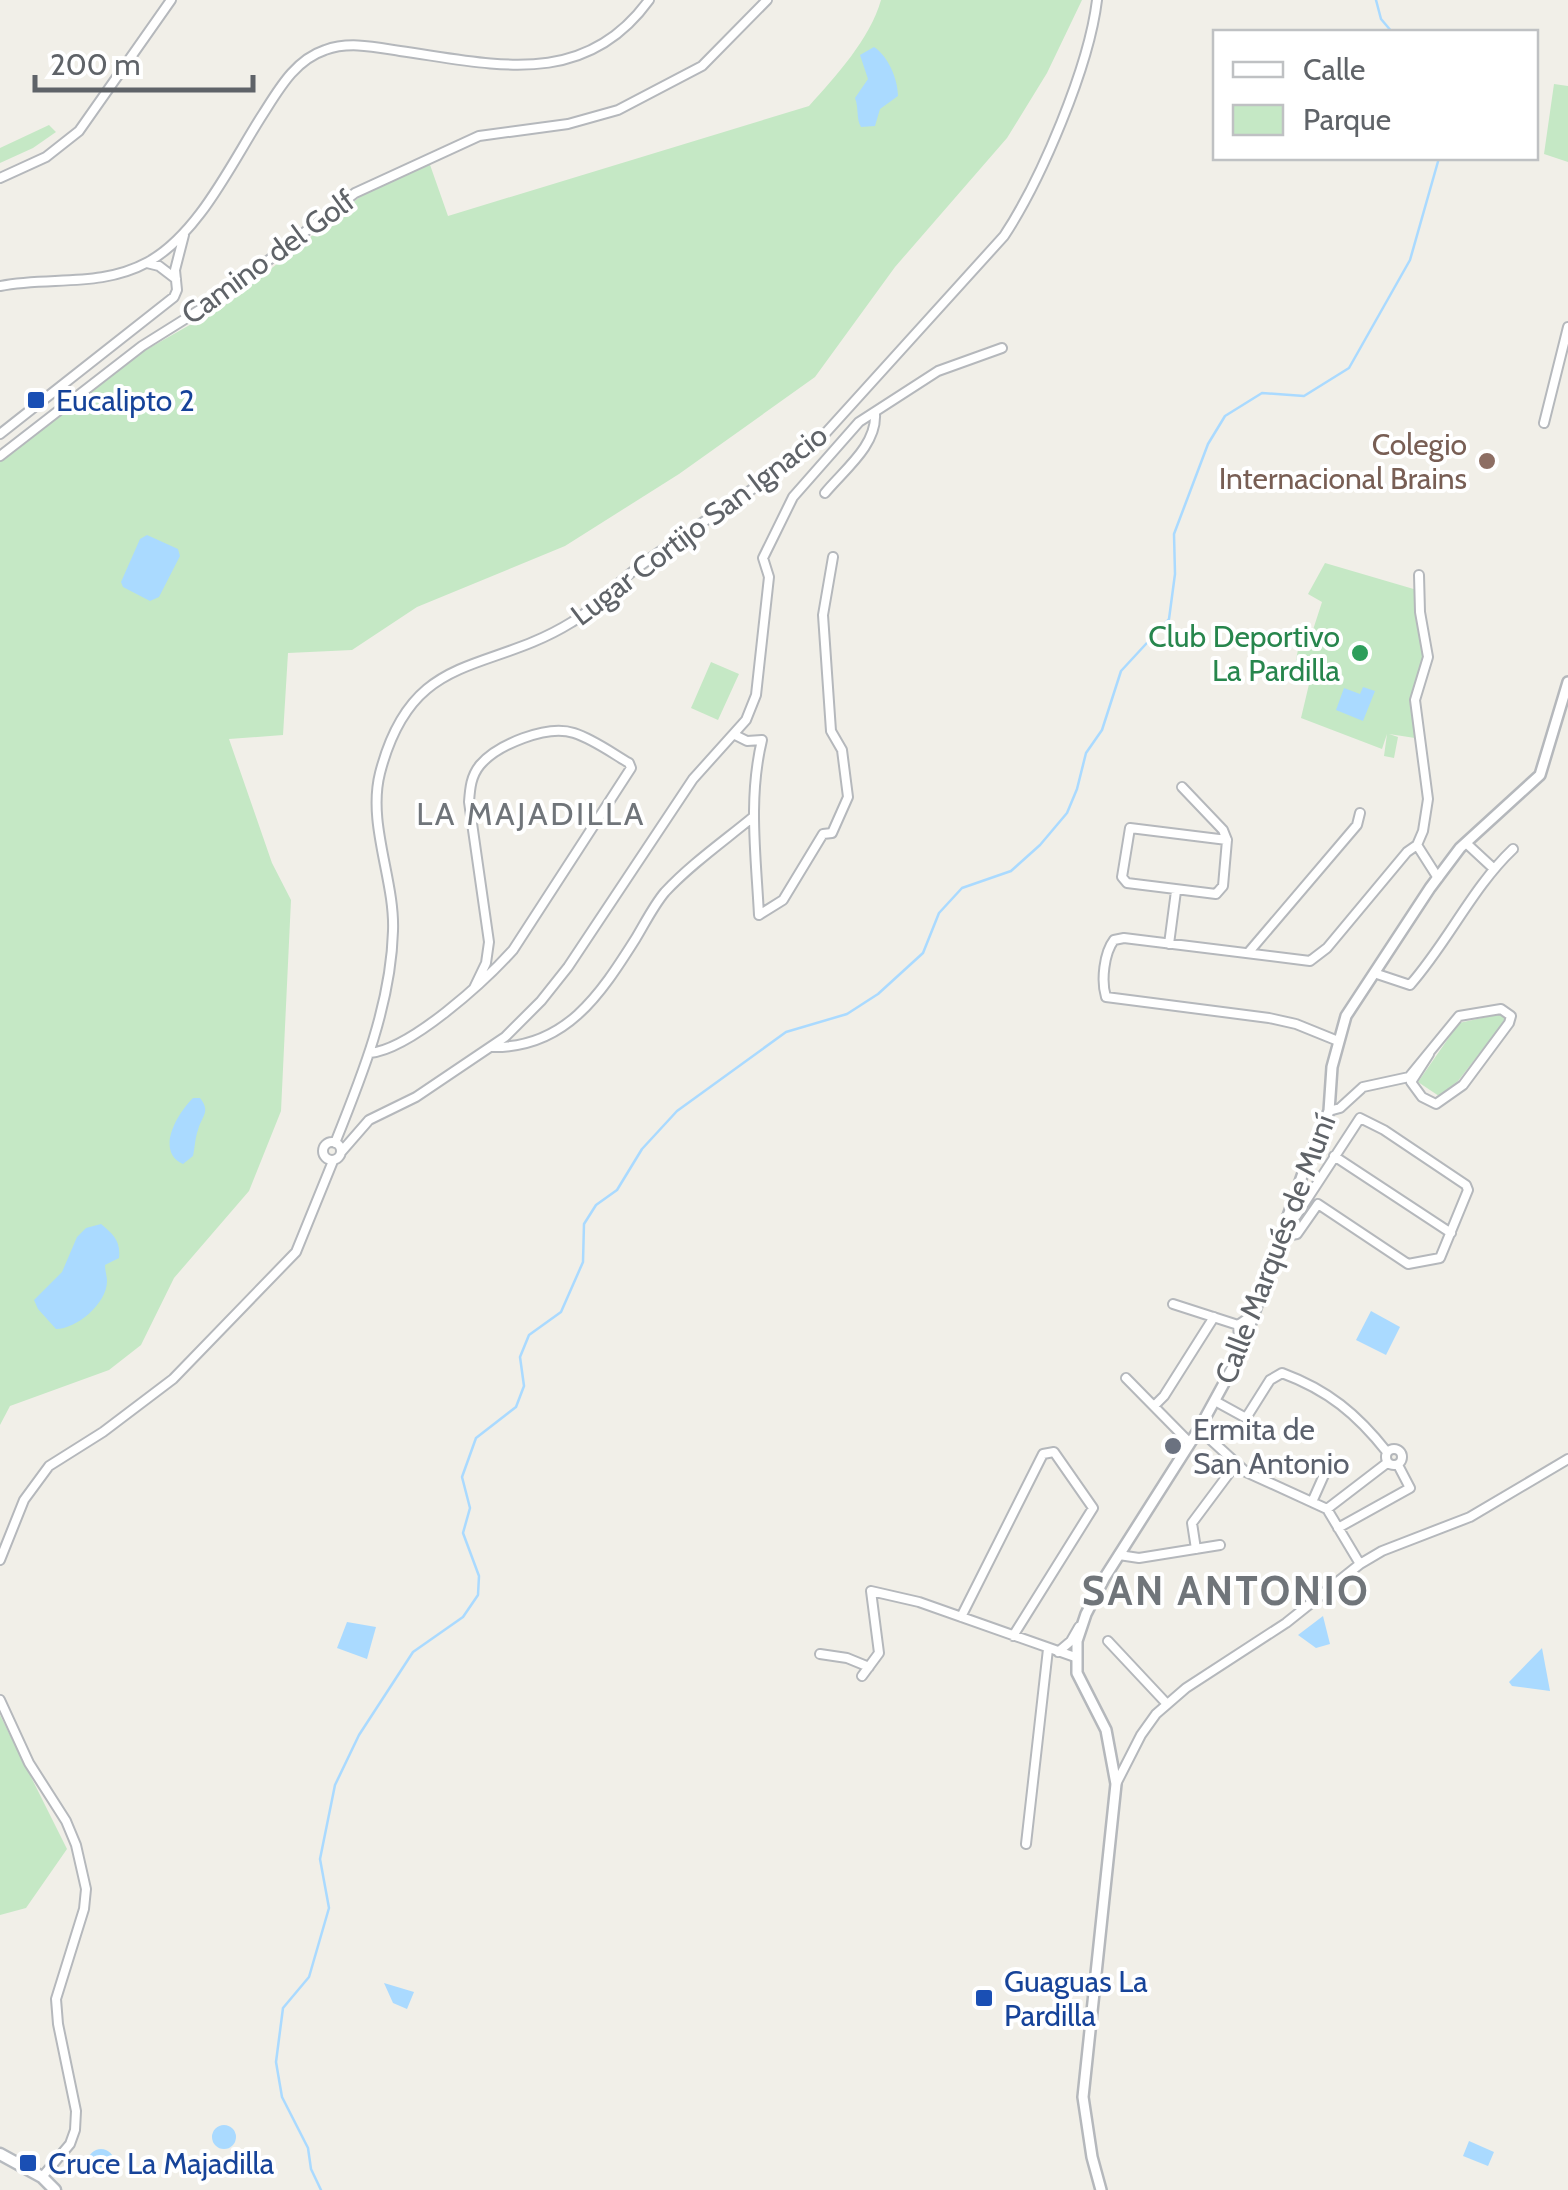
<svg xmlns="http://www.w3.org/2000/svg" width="1568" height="2190" viewBox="0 0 1568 2190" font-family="Cabin,sans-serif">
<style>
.green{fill:#c5e8c5}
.water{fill:#aadaff}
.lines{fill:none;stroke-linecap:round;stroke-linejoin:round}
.stream{stroke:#aadaff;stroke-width:2.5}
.minor-casing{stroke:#b5b8bc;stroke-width:12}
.tertiary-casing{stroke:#b5b8bc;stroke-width:14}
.secondary-casing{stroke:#b6babf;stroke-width:15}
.minor{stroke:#fff;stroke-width:8}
.tertiary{stroke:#fff;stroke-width:9}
.secondary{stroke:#fff;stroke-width:10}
.transit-dot{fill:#1a4fb4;stroke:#fff;stroke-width:4}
.education-dot{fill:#8d6e63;stroke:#fff;stroke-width:4}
.leisure-dot{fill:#2e9e5b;stroke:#fff;stroke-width:4}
.worship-dot{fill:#6b7280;stroke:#fff;stroke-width:4}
.labels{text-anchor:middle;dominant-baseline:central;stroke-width:8;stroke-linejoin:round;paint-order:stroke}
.street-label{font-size:30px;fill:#5f6368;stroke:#fff}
.transit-label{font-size:30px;fill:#164399;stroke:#fff;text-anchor:start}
.education-label{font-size:30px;fill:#785e54;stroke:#fff;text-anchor:end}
.leisure-label{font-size:30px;fill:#27864d;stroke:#fff;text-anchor:end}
.worship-label{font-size:30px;fill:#5b616d;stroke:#fff;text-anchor:start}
.neighbourhood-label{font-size:32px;letter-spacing:2.5px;fill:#70757a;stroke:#fff}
.district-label{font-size:40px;font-weight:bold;letter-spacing:2.5px;fill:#70757a;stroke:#fff}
</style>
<rect width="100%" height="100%" fill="#f1efe8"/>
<path class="green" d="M881,0H1082L1047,73L1007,138L895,267L815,377L679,474L565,546L417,607L352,650L288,653L283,735L229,739L272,863L291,900L281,1111L249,1191L174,1278L141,1345L109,1370L10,1406L0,1425V461L144,351L230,302L367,191L429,162L448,216L809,106C836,76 870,39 881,0Z
M1554,84L1568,86V162L1544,154Z
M49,125L56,132L33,148L0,163V148Z
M1325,563L1417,590L1425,659L1413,698L1415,738L1389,734L1398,737L1394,758L1384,756L1387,734L1382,749L1301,718L1310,680L1299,677L1302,663L1296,660L1301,634L1311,636L1322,602L1308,594Z
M711,662L739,674L718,720L691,708Z
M1500,1014L1505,1017L1504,1022L1458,1081L1439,1096L1418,1082L1459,1023Z
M0,1715L67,1849L26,1908L0,1915Z"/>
<path class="water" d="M874,47C888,56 898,79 898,96L880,109L875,126L861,127C856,119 859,108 855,98L868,79L860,55Z
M147,535L178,549L180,556L159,597L150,601L123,587L121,582L140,539Z
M1363,687L1375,691L1363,721L1336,710L1344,688L1360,694Z
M193,1098H200C211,1112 202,1115 198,1130C195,1138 195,1147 193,1156L183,1164C155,1151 177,1114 193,1098Z
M101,1224C113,1234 121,1241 119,1258L105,1265C105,1271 107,1276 107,1281C107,1304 76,1329 56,1329L38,1309L34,1300L62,1272L77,1237L86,1228Z
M1371,1311L1400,1327L1386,1355L1356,1340Z
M1323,1616L1330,1644L1316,1648L1298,1635Z
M347,1622L376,1627L367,1659L337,1648Z
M1542,1648L1550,1691L1512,1686L1509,1682Z
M384,1983L414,1992L407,2009L393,2003Z
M212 2137a12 12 0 1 1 24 0a12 12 0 1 1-24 0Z
M1469,2141L1494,2152L1488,2166L1463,2156Z
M88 2162a13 13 0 1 1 26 0a13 13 0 1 1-26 0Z"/>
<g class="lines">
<path class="stream" d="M1376,0L1381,19L1392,32
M321,2190L311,2169L308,2148L282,2097L276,2062L283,2008L309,1977L329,1908L320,1859L335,1785L359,1735L413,1652L463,1617L478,1595L479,1576L463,1533L470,1508L462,1477L476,1438L516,1407L524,1386L520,1357L529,1335L561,1312L583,1262L584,1224L596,1205L617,1190L642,1149L677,1111L786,1032L847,1014L878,994L923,953L939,913L962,888L1011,871L1040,845L1067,813L1077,789L1086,753L1102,730L1121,671L1169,619L1175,574L1174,534L1208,444L1225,416L1262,393L1304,396L1349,368L1410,260L1439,158"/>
<g class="minor-casing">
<path id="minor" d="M0,178L46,157L79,131L171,0
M147,263L159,266L176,279
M0,286C51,276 100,288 148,262C199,234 232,162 263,114C279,89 295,60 325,50C349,41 375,47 400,51C493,64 584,90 649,0
M1544,423L1568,327
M0,434L174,297L177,290L175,270L184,235
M0,456L142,346L225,294L355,193L479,136L568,124L618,110L702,66L767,0
M825,493C844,470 877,445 875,414
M735,735L747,741L762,740C748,798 756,856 759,915L783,900L823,834L832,833L848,797L842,750L831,731L823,615L833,557
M1182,787L1223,830L1227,840
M1130,828L1227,840L1223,886L1216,894L1127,883L1122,877Z
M1466,843L1493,868
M1417,845L1423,831L1428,799L1415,700L1428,657L1420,612L1419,575
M1417,845L1438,878
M1169,944L1176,891
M1248,953L1357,825L1360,813
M1374,973L1410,985C1448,942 1472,888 1513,849
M1338,1041L1296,1024L1269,1018L1106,997C1101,981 1104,953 1114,940L1124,938L1310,961L1327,948L1407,852L1417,845
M491,1047C565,1049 600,995 636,938C645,923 654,905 665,892C691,864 724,841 753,817
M370,1053C411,1049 485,981 513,950L631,768L629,763C612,753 593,739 574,733C547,724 497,745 480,765C471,776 470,788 469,802L489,942L486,963L474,988
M1329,1111L1340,1108L1363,1087L1409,1077L1459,1016L1501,1009L1511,1016L1509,1023L1463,1085L1436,1104L1422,1097L1411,1082L1429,1054
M323 1151a9 9 0 1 1 18 0a9 9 0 1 1-18 0Z
M335,1143C362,1076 391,1004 393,931C395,880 367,824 380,773C412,649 487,675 572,622C596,608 614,585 636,569C697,523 764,486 822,437L1004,236C1041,180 1089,67 1097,0
M342,1151L369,1120L416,1097L505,1037L541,1001L568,967L693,779L746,720L756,695L769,577L763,558L793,497L859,422L938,371L1002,348
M1334,1156L1451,1233
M1280,1237L1297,1234L1318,1204L1408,1264L1440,1258L1468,1190L1466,1185L1384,1130L1360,1118L1296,1216H1287
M1173,1304L1238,1325
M1240,1351L1238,1325L1254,1314
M1126,1378L1190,1443
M1215,1401L1246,1418L1270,1380L1282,1373C1328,1390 1357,1414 1387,1452
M1154,1406L1164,1396L1214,1317
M1199,1429L1246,1472L1327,1509L1360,1564
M1386 1457a8 8 0 1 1 16 0a8 8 0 1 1-16 0Z
M1312,1502L1324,1475
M1327,1509L1387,1463
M1338,1528L1410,1488L1398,1465
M1196,1549L1192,1523L1236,1464
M1119,1555L1139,1558L1220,1545
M0,1560L24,1500L49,1466L103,1432L173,1379L296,1252L333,1161
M961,1617L1043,1454L1054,1452L1093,1508L1013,1636
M1108,1641L1167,1704
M1058,1652L1071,1641L1079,1627
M820,1654L847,1658L869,1667
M862,1676L879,1653L871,1591L919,1602L1075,1657
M0,1700L29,1763L66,1821L76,1845L86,1889L84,1909L56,1999L58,2024L76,2111L75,2130L70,2144L42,2177
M1116,1784L1141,1735L1156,1714L1186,1688L1286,1623L1360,1564L1382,1551L1470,1517L1568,1459
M1026,1844L1048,1649"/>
</g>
<g class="tertiary-casing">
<path id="tertiary" d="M1101,2190L1092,2157L1083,2097L1116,1784L1106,1730L1077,1673V1641L1086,1614L1105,1577L1199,1429L1240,1354L1303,1173L1329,1111L1332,1067L1346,1016L1430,888L1460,848L1540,775L1568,682"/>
</g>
<g class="secondary-casing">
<path id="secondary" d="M0,2154L42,2177L55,2190"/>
</g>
<use href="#minor" class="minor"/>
<use href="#tertiary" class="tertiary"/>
<use href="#secondary" class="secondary"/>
</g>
<g class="transit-dot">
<rect x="26" y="390" width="20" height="20" rx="5"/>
<rect x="974" y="1988" width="20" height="20" rx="5"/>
<rect x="18" y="2153" width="20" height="20" rx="5"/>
</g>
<circle class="education-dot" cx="1487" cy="461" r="10"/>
<circle class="leisure-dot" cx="1360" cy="653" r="10"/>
<circle class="worship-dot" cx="1173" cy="1446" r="10"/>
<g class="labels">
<g class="street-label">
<text transform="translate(268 257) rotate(-36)">Camino del Golf</text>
<text transform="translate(699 525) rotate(-37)">Lugar Cortijo San Ignacio</text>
<text transform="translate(1275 1249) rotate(-69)">Calle Marqués de Muní</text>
</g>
<g class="transit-label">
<text x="56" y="400">Eucalipto 2</text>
<text x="1004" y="1981">Guaguas La<tspan x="1004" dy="34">Pardilla</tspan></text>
<text x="48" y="2163">Cruce La Majadilla</text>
</g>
<g class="education-label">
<text x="1467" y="444">Colegio<tspan x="1467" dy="34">Internacional Brains</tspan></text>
</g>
<g class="leisure-label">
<text x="1340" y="636">Club Deportivo<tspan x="1340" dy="34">La Pardilla</tspan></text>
</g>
<g class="worship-label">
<text x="1193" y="1429">Ermita de<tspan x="1193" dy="34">San Antonio</tspan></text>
</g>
<g class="neighbourhood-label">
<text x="531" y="813">LA MAJADILLA</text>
</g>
<g class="district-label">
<text x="1226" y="1590">SAN ANTONIO</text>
</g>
</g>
<rect x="1213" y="30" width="325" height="130" fill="#ffffff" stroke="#bfc1c3" stroke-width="2.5"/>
<rect x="1233" y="62" width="50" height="15" fill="#ffffff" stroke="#bfc1c3" stroke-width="2.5"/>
<text x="1303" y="80" font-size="30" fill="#5f6368">Calle</text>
<rect x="1233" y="105" width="50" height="30" fill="#c5e8c5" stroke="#bfc1c3" stroke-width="2.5"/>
<text x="1303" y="130" font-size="30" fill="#5f6368">Parque</text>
<path d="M35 75v15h218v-15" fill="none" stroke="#5f6368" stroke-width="5"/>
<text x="50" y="75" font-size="30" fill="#5f6368" stroke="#ffffff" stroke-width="8" paint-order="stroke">200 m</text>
</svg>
